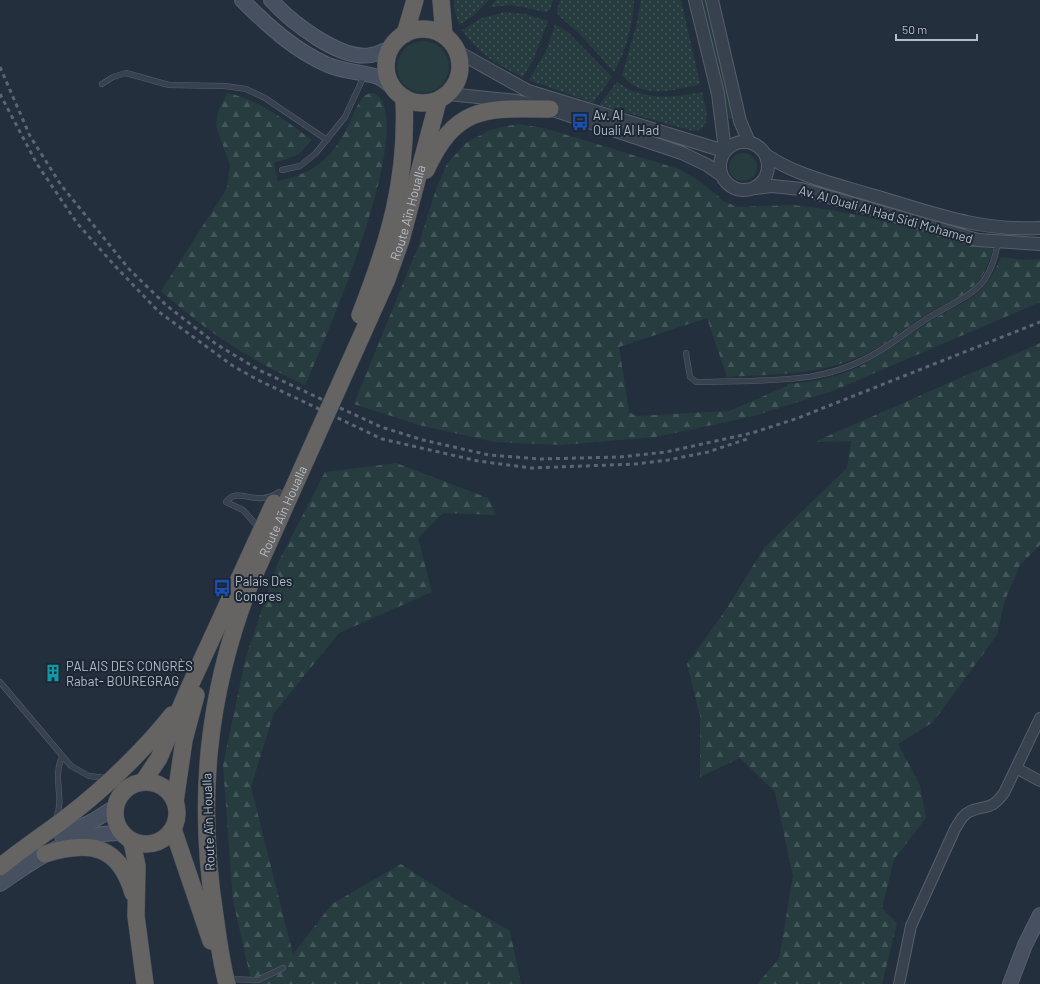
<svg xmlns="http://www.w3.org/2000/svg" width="1040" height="984" viewBox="0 0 1040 984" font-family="Barlow,sans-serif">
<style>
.grass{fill:#263c3f}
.forest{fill:url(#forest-firs)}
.garden{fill:url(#garden-dots)}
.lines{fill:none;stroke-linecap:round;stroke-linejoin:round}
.service-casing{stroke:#565f6c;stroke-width:6}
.minor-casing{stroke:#565f6c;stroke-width:12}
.tertiary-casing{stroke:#565f6c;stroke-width:14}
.secondary-casing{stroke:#565f6c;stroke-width:16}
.trunk-casing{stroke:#434c59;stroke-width:18}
.service{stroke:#38414e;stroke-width:5}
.minor{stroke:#38414e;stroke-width:10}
.tertiary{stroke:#38414e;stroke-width:12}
.secondary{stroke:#465061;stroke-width:14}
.trunk{stroke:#656462;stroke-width:17}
.rail{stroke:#5a6575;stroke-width:3;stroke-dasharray:4 4;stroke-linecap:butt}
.labels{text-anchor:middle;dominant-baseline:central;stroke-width:4;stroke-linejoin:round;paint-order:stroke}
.poi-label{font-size:13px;fill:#b4bcc9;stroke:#1d2633;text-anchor:start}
.street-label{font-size:13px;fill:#b4bcc9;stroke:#1d2633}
</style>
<defs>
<pattern id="forest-firs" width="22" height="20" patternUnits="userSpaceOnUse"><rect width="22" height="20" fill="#263c3f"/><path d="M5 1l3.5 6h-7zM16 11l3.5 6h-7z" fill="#435659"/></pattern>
<pattern id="garden-dots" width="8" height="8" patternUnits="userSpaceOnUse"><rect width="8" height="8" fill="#263c3f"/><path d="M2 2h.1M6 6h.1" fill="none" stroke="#435659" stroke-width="1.8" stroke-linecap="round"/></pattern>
</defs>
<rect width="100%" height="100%" fill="#242f3e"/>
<path class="grass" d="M702,0H706L733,119H728L725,99Z
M397 67a26 26 0 1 1 52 0a26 26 0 1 1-52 0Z
M729 167a14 14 0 1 1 28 0a14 14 0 1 1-28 0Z"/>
<path class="forest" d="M227,93C261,100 285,121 312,140L298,155L274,163L278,181C313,174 332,159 348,126C353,116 357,104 364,96C370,92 376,92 380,98C411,140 326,338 305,385C252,361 205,331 161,291L227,188L230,165L216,126L218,112Z
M517,124L544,128L679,169L698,180L725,202L738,207L793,205L826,209L867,217L993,249C980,295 963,292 927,314C910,324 895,338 877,348C832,375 778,374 727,377L707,318L619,347L629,412L636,416L729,411L787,386V384C854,380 876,357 929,322C964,300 984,300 1001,257L1024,260L1040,259V302L835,390L754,416L656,437L561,445L494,442L419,425L354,404L419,244L436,189L447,164L466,143L490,130Z
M1040,343V545L1020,565L1005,600L997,635L933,722L898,744L920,785L926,818L894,859L882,908L897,923L882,984H757L779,959L793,876L775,792L740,758L700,777V716L687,664L727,608L764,548L847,468L851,441L814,442Z
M396,463L488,498L496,515L443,513L418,538L432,592L339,633L274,713L251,787L293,954L332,904L401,864L450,896L510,931L521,984H252L233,901L223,765L246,656L277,565L325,472Z"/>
<path class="garden" d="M454,0H489L473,16L459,25L455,12Z
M496,0H553L550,10L546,12L512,5L489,7Z
M560,0H634C633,24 626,51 614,72L579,33L559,16L557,11Z
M641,0H681L700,84C676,90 640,100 622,75L637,23Z
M506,12L525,14L548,21L534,58L523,77C496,64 480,55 462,30L482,18Z
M555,24L569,33L612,77L593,103L529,80L547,49Z
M617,82C643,101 672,98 702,92C705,105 714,130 693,131L599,105Z"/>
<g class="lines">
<g class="service-casing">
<path id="service" d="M102,84L113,77L126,73L169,85L225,86L246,89L265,98L327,140
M282,170L300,166L315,154L345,117L364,76
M686,353L690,377L696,382C714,382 732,381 751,381C793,379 826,379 865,359C888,348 907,331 928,318C968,293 989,294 998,242
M259,528L243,510L226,502C235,490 246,498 258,498C266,499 273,496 279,492
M0,682L71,766L89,776L106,778
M56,818C65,799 52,778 62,757
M229,979L258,980L283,968"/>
</g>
<g class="minor-casing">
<path id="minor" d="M1016,768L1040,781
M899,984L911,926L955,829C959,823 962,815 969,812C986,803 989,813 1004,793L1040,718"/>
</g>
<g class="tertiary-casing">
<path id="tertiary" d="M695,0L718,94L725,150
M712,0L740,121L749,142
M458,52L528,91L724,151
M448,94L517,101L550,109L682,153L707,165L720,174
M720 166a24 24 0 1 1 48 0a24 24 0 1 1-48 0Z
M766,155C797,176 835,184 871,195C931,212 975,231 1040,228
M756,188L772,186L801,189L978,240L1040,244"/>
</g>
<g class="secondary-casing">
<path id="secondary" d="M242,0C268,26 294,50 328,65C345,72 362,72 378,77C383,79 387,83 391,86
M271,0C290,21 340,61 371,55C378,54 385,50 391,48
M62,836L93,821L115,807
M0,884C37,858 74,832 121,833
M1010,984L1025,945L1040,915"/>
</g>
<g class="trunk-casing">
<g id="trunk">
<path d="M441,0L444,35"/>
<circle cx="423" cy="66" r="37"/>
<path d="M405,34L415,0"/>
<path d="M426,170C456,105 485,108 550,109"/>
<path d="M360,315C389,241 408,179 404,98"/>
<circle cx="146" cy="813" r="31"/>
<path d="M143,782L159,758L188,690L274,503"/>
<path d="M175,802L184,740L196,695"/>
<path d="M173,829L211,941"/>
<path d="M132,842L137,866L136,916L145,984"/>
<path d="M45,854C90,840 119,845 133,893"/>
<path d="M0,867C23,848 48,832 71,814C106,787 145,749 172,715"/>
<path id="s1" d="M227,984C221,962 218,938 215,916C197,801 207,697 248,589L387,279L401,240L438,101"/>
</g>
</g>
<use href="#service" class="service"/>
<use href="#minor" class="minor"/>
<use href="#tertiary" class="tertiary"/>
<use href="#secondary" class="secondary"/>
<use href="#trunk" class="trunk"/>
<path class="rail" d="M0,67L30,136L61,185L129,269L166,305L216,344L259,370L381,427L423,440L489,455L540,459L620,457L666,452L752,433L798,418L1040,322
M0,94L37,164L77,223L115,266L159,312L233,366L258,380L382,439L478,461L531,468L636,464L668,460L708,452L747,439"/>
</g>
<defs>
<g id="bus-bare" transform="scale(1.38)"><path d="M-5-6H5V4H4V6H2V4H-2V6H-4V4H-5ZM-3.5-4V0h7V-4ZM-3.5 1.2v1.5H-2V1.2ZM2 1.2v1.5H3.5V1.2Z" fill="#1a4fb4" stroke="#1d2633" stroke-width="2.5" paint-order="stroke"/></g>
<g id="building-bare" transform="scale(1.38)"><path d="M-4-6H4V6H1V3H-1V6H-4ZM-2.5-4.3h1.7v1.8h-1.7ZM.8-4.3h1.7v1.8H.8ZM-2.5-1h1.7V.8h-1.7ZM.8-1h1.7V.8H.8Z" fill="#0f9aa8" stroke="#1d2633" stroke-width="2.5" paint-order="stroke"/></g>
</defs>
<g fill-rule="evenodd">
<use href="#bus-bare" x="580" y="122"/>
<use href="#bus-bare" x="222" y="588"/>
<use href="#building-bare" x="53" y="673"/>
</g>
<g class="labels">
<g class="poi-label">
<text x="593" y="115">Av. Al<tspan x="593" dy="15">Ouali Al Had</tspan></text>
<text x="235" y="581">Palais Des<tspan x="235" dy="15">Congres</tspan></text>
<text x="66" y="666">PALAIS DES CONGRÈS<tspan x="66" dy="15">Rabat- BOUREGRAG</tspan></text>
</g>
<g class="street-label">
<text stroke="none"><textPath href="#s1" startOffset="811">Route Aïn Houalla</textPath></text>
<text transform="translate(886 214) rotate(16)">Av. Al Ouali Al Had Sidi Mohamed</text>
<text stroke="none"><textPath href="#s1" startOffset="487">Route Aïn Houalla</textPath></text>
<text transform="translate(208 822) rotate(-92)">Route Aïn Houalla</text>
</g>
</g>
<path d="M896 34v6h81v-6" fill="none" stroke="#b4bcc9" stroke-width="2"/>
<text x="902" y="34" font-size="12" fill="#b4bcc9" stroke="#1d2633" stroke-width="3" paint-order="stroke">50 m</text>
</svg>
